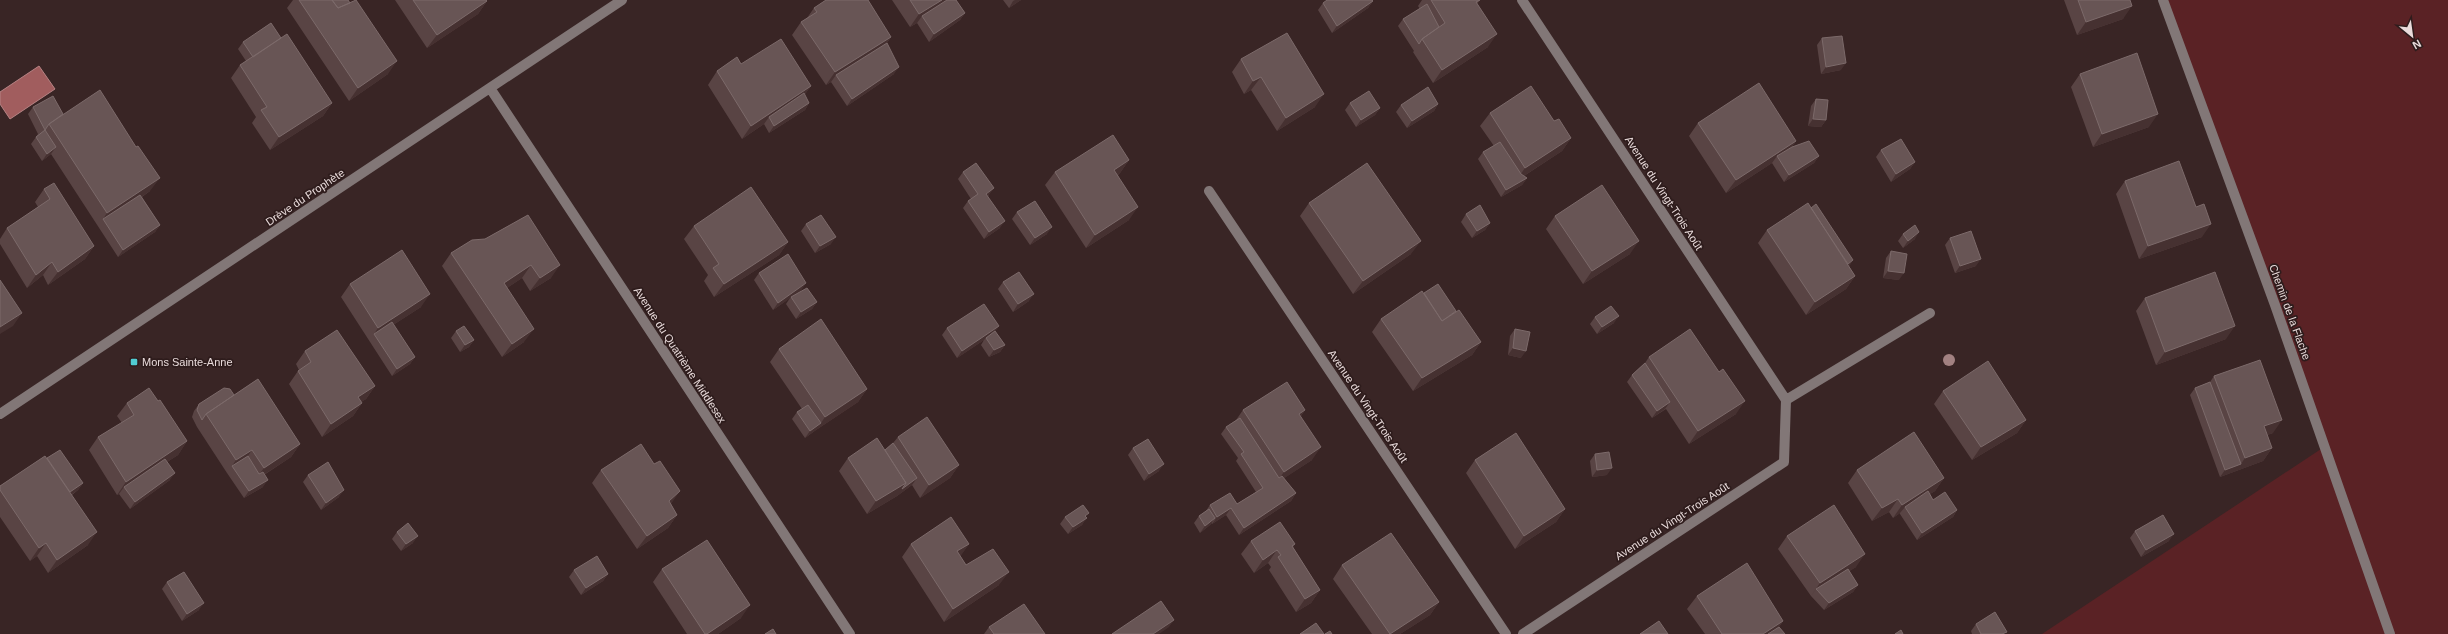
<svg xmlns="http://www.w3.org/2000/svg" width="2448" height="634" viewBox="0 0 2448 634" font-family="Arial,sans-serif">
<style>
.green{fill:#5a2225}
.water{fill:#a15d5e;stroke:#b78384}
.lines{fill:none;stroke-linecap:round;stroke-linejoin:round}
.minor{stroke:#827777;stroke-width:10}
.tree{fill:#a28181}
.wall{fill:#594444}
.shaded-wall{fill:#463131}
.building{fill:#685555;stroke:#7c6a6a}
.poi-dot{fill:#51ccd2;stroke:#2e1c1c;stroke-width:1.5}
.labels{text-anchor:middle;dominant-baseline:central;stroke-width:3.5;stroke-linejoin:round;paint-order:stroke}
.street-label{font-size:11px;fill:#e9dbdb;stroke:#2e1c1c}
.poi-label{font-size:11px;fill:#e9dbdb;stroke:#2e1c1c;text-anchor:start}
</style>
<rect width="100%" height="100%" fill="#392525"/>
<path class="green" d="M2163,0H2448V634H2042L2324,447Z"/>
<path class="water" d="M39,66L55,89L10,119L0,104V92Z"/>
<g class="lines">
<path class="minor" d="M1522,0L1786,400
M2163,0L2275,305L2390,634
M490,88L850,634
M1209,191L1506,634
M0,414L622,0
M1523,634L1784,462L1786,400L1930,313"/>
</g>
<circle class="tree" cx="1949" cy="360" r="6"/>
<path class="wall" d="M293,0H348L388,74L349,101L287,8Z
M395,0H486L487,1L478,14L427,48Z
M892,0H956L965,13L960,20L929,42L917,23L910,27Z
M1003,0H1021L1009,8Z
M1422,0H1480L1477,4L1488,47L1433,83L1413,52L1414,51L1398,26L1403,19L1420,9L1418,6Z
M2064,0H2130L2123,19L2077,35Z
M1373,1L1368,8L1332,33L1318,10L1323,3Z
M814,8L891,37L887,43L894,74L847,106L831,82L826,85L792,35L801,22L807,18Z
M281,38L332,103L323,116L270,150L252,123L256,117L231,78L240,65L246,61L238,49L243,42Z
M1822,38L1841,70L1821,74L1817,45Z
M1241,59L1315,107L1277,131L1251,90L1244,94L1232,72Z
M741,64L811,86L804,95L809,103L805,110L769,133L764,124L742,139L708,85L717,71Z
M2080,74L2149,127L2093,147L2071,87Z
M1816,99L1826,120L1821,127L1808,126L1811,106Z
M1350,103L1380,108L1375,115L1356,127L1345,110Z
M1438,104L1434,111L1407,128L1396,112L1401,105Z
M33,107L63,114L150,191L142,197L160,225L155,232L118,257L51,154L42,161L31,144L36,137L38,134L28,114Z
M1490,113L1554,121L1571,138L1562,151L1524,176L1527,178L1522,185L1501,197L1478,159L1483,152L1494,146L1480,126Z
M1698,123L1796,141L1792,147L1819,156L1814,163L1784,182L1772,163L1726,193L1689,136Z
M1881,150L1915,162L1910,169L1891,182L1876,157Z
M1129,160L1120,173L1118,175L1129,220L1086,248L1045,185L1055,172Z
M963,172L989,195L988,196L1000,228L984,239L963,208L968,201L971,199L958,179Z
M2125,181L2196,207L2202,237L2139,259L2116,194Z
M44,189L94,246L85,259L48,285L43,275L27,288L0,244V239L7,228L38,207L35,202Z
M1309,203L1411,254L1353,294L1300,216Z
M1017,212L1047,234L1030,245L1012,219Z
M1466,214L1490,223L1485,230L1472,238L1461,222Z
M528,215L551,278L530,291L522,278L507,288L524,342L502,357L442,266L451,253L485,239Z
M1555,216L1630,254L1583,284L1546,229Z
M806,224L831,244L815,253L801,231Z
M694,226L788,242L779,255L714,297L704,281L708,275L684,239Z
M1767,230L1849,266L1855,276L1846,289L1806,315L1758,243Z
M1903,234L1915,239L1903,248L1898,241Z
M1950,238L1976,266L1955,273L1945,245Z
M1891,251L1899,280L1883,278L1886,258Z
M759,273L801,291L795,295L817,302L812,309L796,319L786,304L790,298L773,310L754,280Z
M1003,282L1029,301L1013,312L998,289Z
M350,284L421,307L393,325L415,357L410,364L392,376L341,297Z
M1424,293L1456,311L1481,342L1472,355L1413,391L1372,332L1381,319Z
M2145,298L2226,339L2156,365L2136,311Z
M1595,317L1614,323L1597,334L1590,324Z
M999,326L995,331L1005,345L1000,352L989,357L981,345L984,340L957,358L942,335L947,328Z
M1515,329L1521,358L1508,355L1510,336Z
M456,331L474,340L469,347L460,352L451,338Z
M779,349L867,389L858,402L816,430L805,438L792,419L797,412L802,409L770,362Z
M305,351L375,386L366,399L361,402L362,403L353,416L322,437L289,384L298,371L299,370L296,364Z
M1649,357L1736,414L1689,444L1666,409L1652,418L1627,382L1632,375L1645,363Z
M2214,376L2273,433L2267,435L2272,448L2263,461L2220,477L2190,395L2195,388L2210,382Z
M1943,391L2026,420L2017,433L1972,460L1934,404Z
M234,395L300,444L291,457L264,475L263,487L244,498L227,473L197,427L192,417L194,411L199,404Z
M158,401L187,441L178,455L167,462L170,480L130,509L119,494L117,495L89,450L98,437L122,423L117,416L127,403Z
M1243,410H1305L1301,416L1312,460L1284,478L1296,493L1291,501L1239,535L1226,515L1212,524V523L1210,525L1200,533L1194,523L1199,516L1206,511L1210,505L1237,504L1256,492L1236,461L1238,458L1221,434L1226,427L1236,420Z
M898,437L959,465L950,478L920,498L912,485L897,496L867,514L839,471L848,458L885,450L893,443Z
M1133,448L1159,471L1144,481L1128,455Z
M1595,454L1607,475L1592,477L1590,461Z
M47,458L83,483L78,490L72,495L88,545L48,573L37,556L30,561L0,517V486Z
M1475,460L1565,509L1556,522L1515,549L1466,473Z
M601,470L671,504L677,515L668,528L637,549L592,483Z
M1857,470L1944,478L1935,491L1930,494L1933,500L1957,510L1953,517L1917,540L1900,514V513L1893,518L1889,512L1872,521L1848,483Z
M308,475L339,497L321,510L303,482Z
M1065,517H1086L1082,525L1068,534L1060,524Z
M2135,531L2169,541L2141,557L2130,538Z
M397,532L413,543L401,551L392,539Z
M1787,536L1856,567L1849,571L1858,585L1853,592L1824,610L1811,596L1778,549Z
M1251,541L1295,544L1293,547L1320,590L1311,603L1296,612L1269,570L1271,567L1268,563L1254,573L1241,554Z
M911,544H969L960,556L966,565L999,585L944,622L902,557Z
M1342,565L1439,602L1430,615L1400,634H1372L1333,579Z
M662,569L741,618L718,634H687L653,582Z
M574,570L608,574L603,581L581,595L569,577Z
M167,582L199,610L182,621L162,589Z
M1697,596L1783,621L1779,627L1785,634H1705L1687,609Z
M1976,624L2005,634H1972L1971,631Z
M989,627L1045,634H984Z"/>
<path class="shaded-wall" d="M942,0H953L922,16L917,23L910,27L919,14Z
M1015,0H1021L1009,8L1013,1Z
M487,1L478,14L427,48L437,35Z
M1373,1L1368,8L1332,33L1337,26Z
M2132,6L2123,19L2077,35L2086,22Z
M965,13L960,20L929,42L934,34Z
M1497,34L1488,47L1433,83L1442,70Z
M891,37L882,50L836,75L831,82L826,85L835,72Z
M397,61L388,74L349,101L358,88Z
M1846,63L1841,70L1821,74L1826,67Z
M899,67L894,74L847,106L852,99Z
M1261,77L1251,90L1244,94L1253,81Z
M811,86L802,99L769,117L764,124L742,139L751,126Z
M1324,94L1315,107L1277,131L1286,118Z
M332,103L323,116L270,150L279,137Z
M809,103L805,110L769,133L774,126Z
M1438,104L1434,111L1407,128L1412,121Z
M1380,108L1375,115L1356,127L1361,120Z
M2158,114L2149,127L2093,147L2102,134Z
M1813,119L1826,120L1821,127L1808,126Z
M1571,138L1562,151L1516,181L1525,168Z
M1796,141L1787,154L1777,156L1772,163L1726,193L1736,180Z
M56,147L51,154L42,161L47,154Z
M1819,156L1814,163L1784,182L1789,175Z
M1129,160L1120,173L1105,183L1114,170Z
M1915,162L1910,169L1891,182L1896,174Z
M160,178L150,191L105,222L103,219L107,213Z
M1527,178L1522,185L1501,197L1506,190Z
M994,188L989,195L981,201L986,194Z
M1138,207L1129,220L1086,248L1095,235Z
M1005,221L1000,228L984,239L989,232Z
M1490,223L1485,230L1472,238L1477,231Z
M2211,224L2202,237L2139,259L2148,246Z
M160,225L155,232L118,257L123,250Z
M1052,227L1047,234L1030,245L1035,238Z
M1919,232L1915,239L1903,248L1908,241Z
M836,237L831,244L815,253L820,246Z
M1421,241L1411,254L1353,294L1363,281Z
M1639,241L1630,254L1583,284L1592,271Z
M788,242L779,255L714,297L724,284Z
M94,246L85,259L48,285L58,272Z
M1981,259L1976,266L1955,273L1960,266Z
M1853,260L1849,267L1842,268Z
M52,262L43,275L27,288L36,275Z
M531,265L522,278L495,296L504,283Z
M560,265L551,278L530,291L540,278Z
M1888,271L1904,273L1899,280L1883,278Z
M1855,276L1846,289L1806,315L1815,302Z
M806,283L801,291L773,310L778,303Z
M430,294L421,307L376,336L374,334L378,328Z
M1034,294L1029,301L1013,312L1018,304Z
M817,302L812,309L796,319L801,312Z
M22,313L13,326L0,334V327Z
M1619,316L1614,323L1597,334L1602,327Z
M999,326L994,333L986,338L984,340L957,358L962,351Z
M2235,326L2226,339L2156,365L2165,352Z
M534,329L524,342L502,357L512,344Z
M474,340L469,347L460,352L465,345Z
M1481,342L1472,355L1413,391L1422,378Z
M1005,345L1000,352L989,357L994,350Z
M1513,348L1526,351L1521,358L1508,355Z
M415,357L410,364L392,376L397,369Z
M375,386L366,399L349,410L358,397Z
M867,389L858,402L816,430L805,438L810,431L821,423L825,417Z
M1745,401L1736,414L1689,444L1698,431Z
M1670,402L1665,409L1652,418L1657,411Z
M362,403L353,416L322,437L331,424Z
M1305,410L1296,423L1299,414Z
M2026,420L2017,433L1972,460L1981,447Z
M2282,420L2273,433L2255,439L2264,426Z
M187,441L178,455L126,489L124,487L119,494L117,495L126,482Z
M300,444L291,457L254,481L264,468Z
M1321,447L1312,460L1274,485L1284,472Z
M2272,448L2263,461L2220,477L2225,470L2241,464L2245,458Z
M252,450L243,463L232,466L236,460Z
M1164,464L1159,471L1144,481L1149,474Z
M959,465L950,478L920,498L929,485Z
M1612,468L1607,475L1592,477L1597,470Z
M175,473L170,480L130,509L135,502Z
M917,478L912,485L897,496L867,514L876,501L906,483Z
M1944,478L1935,491L1906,509L1905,507L1900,513L1893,518L1902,505Z
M268,480L263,487L244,498L249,491Z
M83,483L78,490L59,503L64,496Z
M344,490L339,497L321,510L326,503Z
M680,491L671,504L660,514L669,501Z
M1296,493L1291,501L1239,535L1244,528Z
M1898,499L1889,512L1872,521L1882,508Z
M1231,508L1226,515L1212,524L1217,517Z
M1565,509L1556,522L1515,549L1524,536Z
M1957,510L1953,517L1917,540L1922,533Z
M677,515L668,528L637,549L647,536Z
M1087,518L1082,525L1068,534L1073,527Z
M1215,518L1210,525L1200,533L1205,526Z
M97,532L88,545L48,573L57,560Z
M2174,534L2169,541L2141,557L2146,550Z
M418,536L413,543L401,551L406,544Z
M46,543L37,556L30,561L39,548Z
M969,544L960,557L957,551Z
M1277,550L1268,563L1254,573L1263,560Z
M1865,554L1856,567L1818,592L1816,589L1811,596L1820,583Z
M1009,572L999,585L944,622L953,609Z
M608,574L603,581L581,595L586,588Z
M1858,585L1853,592L1824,610L1829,603Z
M1320,590L1311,603L1296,612L1305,599Z
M1439,602L1430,615L1400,634H1390Z
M204,603L199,610L182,621L187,614Z
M750,605L741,618L718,634H707Z
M1174,620L1169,627L1159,634H1153Z
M1783,621L1774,634H1763Z"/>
<path class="building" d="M299,0H332L338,8L356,0L397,61L358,88Z
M332,0H348L350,3L338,8Z
M413,0H486L487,1L437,35Z
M826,0H868L891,37L835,72L801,22L817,12L814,8Z
M910,0H942L919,14Z
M947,0H956L965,13L934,34L922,16Z
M1327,0H1372L1373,1L1337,26L1323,3Z
M1431,0H1480L1476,2L1497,34L1442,70L1422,39L1445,23Z
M2078,0H2130L2132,6L2086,22Z
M1427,4L1439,27L1422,39L1419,44L1403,19Z
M271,23L281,38L253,57L243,42Z
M1287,33L1324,94L1286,118L1261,77L1253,81L1241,59Z
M287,34L332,103L279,137L261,110L267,107L240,65Z
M1842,36L1846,63L1826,67L1822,38Z
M781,39L811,86L751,126L717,71L737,57L741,64Z
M887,43L899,67L852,99L836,75Z
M2137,53L2158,114L2102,134L2080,74Z
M1759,83L1796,141L1736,180L1698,123Z
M1531,86L1554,121L1559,119L1571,138L1525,168L1490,113Z
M1428,87L1438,104L1412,121L1401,105Z
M100,90L136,147L138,146L160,178L107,213L49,124Z
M1369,91L1380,108L1361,120L1350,103Z
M804,93L809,103L774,126L769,117Z
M53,96L63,114L49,124L45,130L33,107Z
M1816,99L1828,100L1826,120L1813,119Z
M45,130L56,147L47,154L36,137Z
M1113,135L1129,160L1114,170L1138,207L1095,235L1055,172Z
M1901,139L1915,162L1896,174L1881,150Z
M1809,141L1819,156L1789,175L1777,156L1792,147Z
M1500,142L1521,174L1527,178L1506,190L1483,152Z
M2179,161L2196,207L2204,204L2211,224L2148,246L2125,181Z
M976,163L994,188L986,194L1005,221L989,232L968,201L978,194L963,172Z
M1367,163L1421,241L1363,281L1309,203Z
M54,183L94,246L58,272L52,262L36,275L7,228L50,199L44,189Z
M1602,185L1639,241L1592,271L1555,216Z
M751,187L788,242L724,284L713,268L719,264L694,226Z
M140,195L160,225L123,250L103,219Z
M1035,201L1052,227L1035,238L1017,212Z
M1808,203L1855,276L1815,302L1767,230Z
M1816,204L1853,260L1848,264L1811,208Z
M1480,205L1490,223L1477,231L1466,214Z
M528,215L560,265L540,278L531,265L504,283L534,329L512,344L451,253L472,240L485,239Z
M821,215L836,237L820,246L806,224Z
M1915,225L1919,232L1908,241L1903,234Z
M1971,231L1981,259L1960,266L1950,238Z
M402,250L430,294L378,328L350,284Z
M1891,251L1907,254L1904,273L1888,271Z
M788,254L806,283L778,303L759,273Z
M1019,272L1034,294L1018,304L1003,282Z
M2215,272L2235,326L2165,352L2145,298Z
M0,280L22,313L0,327Z
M1438,284L1456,311L1442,321L1424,293Z
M807,288L817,302L801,312L791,297Z
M1422,291L1442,321L1459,310L1481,342L1422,378L1381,319Z
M984,304L999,326L962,351L947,328Z
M1611,306L1619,316L1602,327L1595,317Z
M821,319L867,389L825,417L779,349Z
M392,322L415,357L397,369L374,334Z
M464,326L474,340L465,345L456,331Z
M1515,329L1530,332L1526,351L1513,348Z
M1690,329L1719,372L1723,369L1745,401L1698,431L1649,357Z
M337,330L375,386L358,397L362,403L331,424L298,371L311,362L305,351Z
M995,331L1005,345L994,350L986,338Z
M2260,360L2282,420L2264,426L2272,448L2245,458L2214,376Z
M1988,361L2026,420L1981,447L1943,391Z
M1645,363L1670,402L1657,411L1632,375Z
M258,379L300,444L264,468L252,450L236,460L206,414Z
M1287,382L1305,410L1299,414L1321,447L1284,472L1243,410Z
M2210,382L2241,464L2225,470L2195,388Z
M149,388L158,401L160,400L187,441L126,482L98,437L134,415L127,403Z
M224,388L230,389L234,395L206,414L202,420L197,410L199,404Z
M808,405L821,423L810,431L797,412Z
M927,417L959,465L929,485L898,437Z
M1240,418L1279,478L1282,476L1296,493L1244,528L1231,508L1217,517L1210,505L1230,493L1237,504L1263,488L1241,454L1244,452L1226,427Z
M1914,432L1944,478L1902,505L1898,499L1882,508L1857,470Z
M1516,433L1565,509L1524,536L1475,460Z
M877,438L906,483L876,501L848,458Z
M1148,439L1164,464L1149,474L1133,448Z
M893,443L917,478L902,489L906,483L885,450Z
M641,444L654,464L660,461L680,491L669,501L677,515L647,536L601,470Z
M60,450L83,483L70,492L47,458Z
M1609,452L1612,468L1597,470L1595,454Z
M45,456L97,532L57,560L46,543L39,548L0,490V486Z
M248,456L259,474L263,472L268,480L249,491L232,466Z
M165,459L175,473L135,502L124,487Z
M328,462L344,490L326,503L308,475Z
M1928,491L1933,500L1945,492L1957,510L1922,533L1905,507Z
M1083,505L1089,513L1085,516L1087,518L1073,527L1065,517Z
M1834,505L1865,554L1820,583L1787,536Z
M1209,509L1215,518L1205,526L1199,516Z
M2163,515L2174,534L2146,550L2135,531Z
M951,517L969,544L957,551L966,565L993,549L1009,572L953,609L911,544Z
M1280,522L1295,544L1292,546L1320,590L1305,599L1278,557L1281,555L1277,550L1263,560L1251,541Z
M408,523L418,536L406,544L397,532Z
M1391,533L1439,602L1390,634L1342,565Z
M707,540L750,605L707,634H705L662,569Z
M597,556L608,574L586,588L574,570Z
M1747,563L1783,621L1763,634H1722L1697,596Z
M1848,569L1858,585L1829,603L1816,589Z
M184,572L204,603L187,614L167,582Z
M1161,601L1174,620L1153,634H1112Z
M1024,604L1045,634H994L989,627Z
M1995,612L2007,632L2002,634H1981L1976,624Z
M1659,621L1668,634H1640Z
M1316,623L1324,634H1300Z
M1779,627L1785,634H1768Z
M773,629L776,634H765Z
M1901,630L1903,634H1895Z
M1330,631L1332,634H1325Z"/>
<rect class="poi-dot" x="130" y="358" width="8" height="8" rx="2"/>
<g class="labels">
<g class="street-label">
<text transform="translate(1664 193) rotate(57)">Avenue du Vingt-Trois Août</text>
<text transform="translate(305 197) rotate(-34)">Drève du Prophète</text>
<text transform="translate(2290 312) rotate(70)">Chemin de la Flache</text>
<text transform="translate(680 355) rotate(57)">Avenue du Quatrième Middlesex</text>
<text transform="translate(1368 406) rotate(56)">Avenue du Vingt-Trois Août</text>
<text transform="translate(1672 521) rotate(-33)">Avenue du Vingt-Trois Août</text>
</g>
<g class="poi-label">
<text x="142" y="362">Mons Sainte-Anne</text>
</g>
</g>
<g transform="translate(2412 36) rotate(151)" stroke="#2e1c1c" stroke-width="3" paint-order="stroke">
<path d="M0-3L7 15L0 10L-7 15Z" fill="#e9dbdb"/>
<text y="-6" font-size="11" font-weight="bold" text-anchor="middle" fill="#e9dbdb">N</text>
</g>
</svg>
